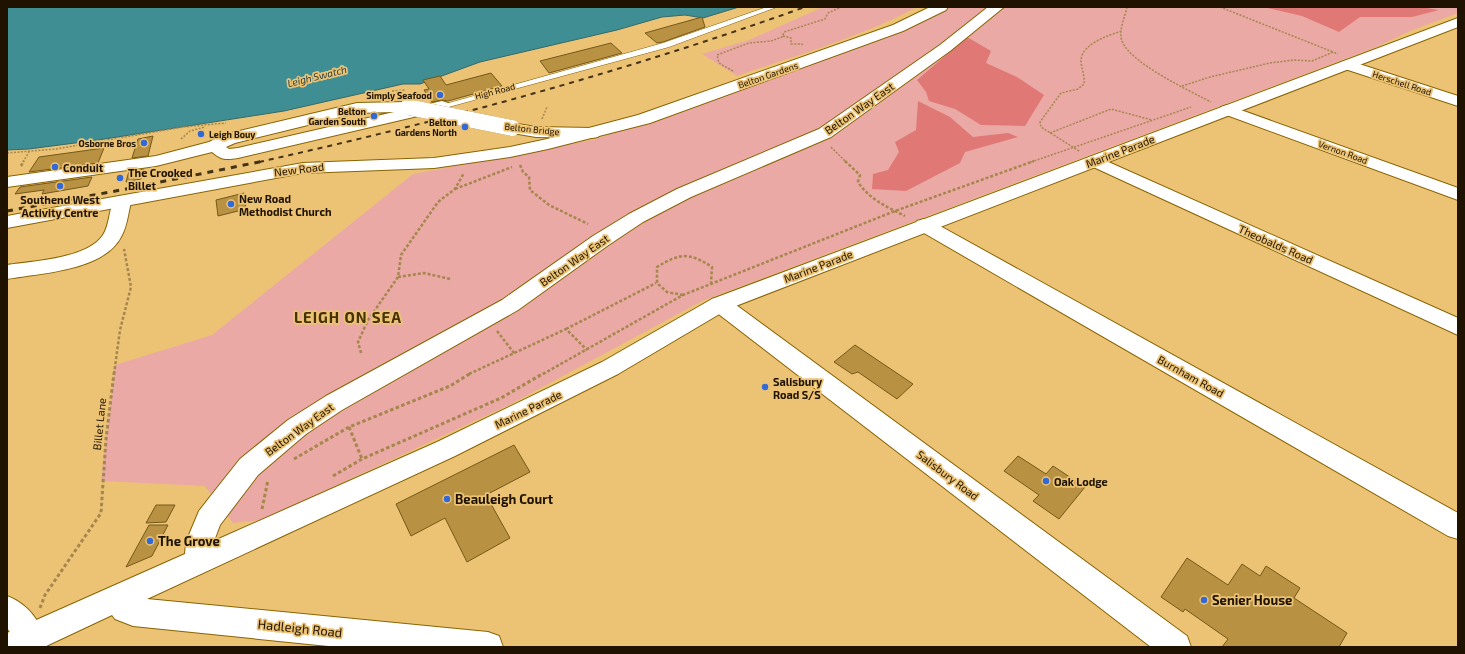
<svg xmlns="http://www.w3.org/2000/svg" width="1465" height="654" viewBox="0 0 1465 654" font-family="'Exo 2',sans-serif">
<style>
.green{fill:#eaa9a5}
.forest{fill:#e07976}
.water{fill:#3f8e94;stroke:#356968}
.building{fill:#b89142;stroke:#75581a}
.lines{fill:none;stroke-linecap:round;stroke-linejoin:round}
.lane-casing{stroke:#896402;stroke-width:1}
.street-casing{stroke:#896402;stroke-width:2}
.secondary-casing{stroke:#896402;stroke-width:2}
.path-far2{stroke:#a5864d;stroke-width:1.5;stroke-dasharray:2 1.5;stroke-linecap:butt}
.path-far1{stroke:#a5864d;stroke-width:2.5;stroke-dasharray:3 2;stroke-linecap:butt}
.path{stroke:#a5864d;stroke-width:3;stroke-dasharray:3.5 2.5;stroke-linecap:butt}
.lane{fill:#fff;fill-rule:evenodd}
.street{fill:#fff;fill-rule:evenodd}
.secondary{fill:#fff;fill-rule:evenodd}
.rail-far1{stroke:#433215;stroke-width:2;stroke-dasharray:5 5;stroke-linecap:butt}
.rail{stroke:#433215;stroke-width:3;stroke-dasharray:6 6;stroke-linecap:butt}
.street-bridge-casing{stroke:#896402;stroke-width:16;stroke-linecap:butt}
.street-bridge{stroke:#fff;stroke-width:16}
.poi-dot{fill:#3368d7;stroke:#ecc375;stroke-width:1.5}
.labels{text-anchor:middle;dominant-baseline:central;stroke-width:3.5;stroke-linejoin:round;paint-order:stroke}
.far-street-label{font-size:9px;fill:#1f1300;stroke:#ecc375}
.far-poi-label{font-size:9px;font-weight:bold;fill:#1f1300;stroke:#ecc375;text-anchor:end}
.far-water-label{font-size:10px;font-style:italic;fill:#1e3739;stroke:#ecc375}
.street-label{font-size:11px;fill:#1f1300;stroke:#ecc375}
.poi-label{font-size:11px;font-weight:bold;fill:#1f1300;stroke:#ecc375;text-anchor:start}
.near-poi-label{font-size:13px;font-weight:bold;fill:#1f1300;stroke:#ecc375;text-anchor:start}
.near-street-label{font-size:13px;fill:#1f1300;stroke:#ecc375}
.district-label{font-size:15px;font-weight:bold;letter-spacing:1px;fill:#453104;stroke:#ecc375}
</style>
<rect width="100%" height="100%" fill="#ecc375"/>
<path class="green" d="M823,7H917C861,37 797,55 737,76L702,54L749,40Z
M952,7H1458V13L1410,31L1374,48L702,301L511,404L262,520L233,523L205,486L101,481L115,365L212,335L413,174L592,140L718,99Z"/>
<path class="forest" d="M1263,7H1420L1439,10L1412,17H1360L1339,32L1302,16Z
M967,37L991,51L986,63L1017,77L1044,95L1025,126L981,125L955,109L929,101L926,92L917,80Z
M918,101L950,117L973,137L1008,133L1018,137L965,152L960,163L906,191L872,189L873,174L888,170L899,152L895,142L916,130Z"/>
<path class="water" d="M7,7H739L703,18L685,15L662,17L617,30L480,62L420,84H403L284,111L98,140L29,149L7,150Z"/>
<path class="building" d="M702,17L705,27L663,42L657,43L645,33Z
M611,43L622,53L549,73L540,61Z
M491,73L502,86L448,101L442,100L432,102L424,90L429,89L423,80L440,76L446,85Z
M153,136L148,156L132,158L138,139Z
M104,148L98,163L29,172L39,157Z
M144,169L141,179L126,182L129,171Z
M92,177L88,186L42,194L44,190L15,194L20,187Z
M244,193L246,209L218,216L216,200Z
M855,345L913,384L897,399L858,372L852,374L834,362Z
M514,445L530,472L486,495L510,538L467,562L445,518L411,536L396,504Z
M1018,456L1046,474L1053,466L1085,487L1059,519L1033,501L1039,495L1004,471Z
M156,505H175L166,522L146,523Z
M149,525H168L152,556L126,567Z
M1187,558L1228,585L1242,564L1260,576L1266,566L1300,588L1294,598L1347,633L1339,647H1222L1228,639L1185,609L1183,612L1161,597Z"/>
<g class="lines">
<g class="lane-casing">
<path id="lane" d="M767,7H777L669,47L445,108H439L438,106L663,43Z"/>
</g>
<g class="street-casing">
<path id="street" d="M1347,60L1458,96V106L1342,68L1339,65L1342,62Z
M442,101L448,103L450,106L448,109L238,158C226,160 221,160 212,152L156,166L7,187V177L156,156L209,142L223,135L357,103L408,102L414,104L416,107ZM394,112L238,148L229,149L226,147L235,143L357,113Z
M1227,105L1458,188V200L1221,113L1219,110L1221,107Z
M512,123L536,127L592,128L598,129L600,133L598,137L592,138L536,137L506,132L504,128L506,124Z
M1095,156L1458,318V335L1089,165L1086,161L1089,157Z
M122,196L129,198L131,202C128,214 127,227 121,237C103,271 41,273 7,279V265C33,261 87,259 103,235C109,226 109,212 113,202L115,198Z
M924,219L931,221L1458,513V539L1448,536L917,229L914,225L917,221Z
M720,297L728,299L1187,636L1191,647H1151L712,309L709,304L712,299Z
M7,596C30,605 42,623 47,647H17L15,639L7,628Z"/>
</g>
<g class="secondary-casing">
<path id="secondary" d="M930,7H948L946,10L903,31L650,123L548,149L510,157L434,168L303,173L7,228V216L303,163L434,158L510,147L547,139L638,115L893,25Z
M988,7H1004L950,51L831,137L691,197L643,222L607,246L518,310L342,410L306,434L258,475L220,525L214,541L437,442L602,362L712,299L1458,18V27L728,309L618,374L455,456L147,599L488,632L499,636L503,647H338L133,626L115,619L112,615L44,647H7V633L185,554L186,542L199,511L217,488L240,459L288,420L326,396L502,300L593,236L629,214L677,189L819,129L940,45Z"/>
</g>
<path class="path-far2" d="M1127,7C1125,17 1118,31 1122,41C1130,63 1190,91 1211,102
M1220,7L1333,52
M783,36L791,38V44H802L803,46
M733,71L719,63L717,55L749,43L771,41L782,37L784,32L825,19L828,13L841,7
M1182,86L1210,77L1270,63L1294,60L1312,61L1333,52L1338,54
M392,91L405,90
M542,119L547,107
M1050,133L1111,109L1152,120
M181,139L190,131L205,127
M831,147L846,162
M1079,151L1041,127L1040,122L1061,93L1078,89L1084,84C1085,77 1082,70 1081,62C1080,44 1109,35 1122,31
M7,153L56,149L183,127L226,123
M23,162L29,152
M1031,162L1191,107"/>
<path class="path-far1" d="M845,161L860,175L858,182C869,199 887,207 905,216
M520,165L523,172L529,177L530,190L549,205L588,224
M21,166L24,161
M455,189L512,167
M398,277L424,273L450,279
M683,295L667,292L657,283V267C680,253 689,252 712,267L711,283
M566,329L656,283
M497,331L514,353
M361,353L358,342L368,320L398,277L401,255L438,202L455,189L464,173
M114,374L120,330L131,287L124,249
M469,374L566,329L587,350
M543,374L683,295L895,211L1034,161"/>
<path class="path" d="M349,427L362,459
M294,459L349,427L450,386L471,373
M333,476L362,459L501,398L544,373
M262,509L268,480
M40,608L45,595L101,513L106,439L114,373"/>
<use href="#lane" class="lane"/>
<use href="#street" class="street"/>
<use href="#secondary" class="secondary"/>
<path class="rail-far1" d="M259,162C444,121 627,71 805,7"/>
<path class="rail" d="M7,211L121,190L264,161"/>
<g class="street-bridge-casing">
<path id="street-bridge" d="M408,107L512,128"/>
</g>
<use href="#street-bridge" class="street-bridge"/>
</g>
<g class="poi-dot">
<circle cx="440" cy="95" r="4"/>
<circle cx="374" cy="116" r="4"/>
<circle cx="465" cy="127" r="4"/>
<circle cx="201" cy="134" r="4"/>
<circle cx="144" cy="143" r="4"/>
<circle cx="55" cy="167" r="4"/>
<circle cx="120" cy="178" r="4"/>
<circle cx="60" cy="186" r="4"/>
<circle cx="231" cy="204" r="4"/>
<circle cx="765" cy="387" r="4"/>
<circle cx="1046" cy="481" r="4"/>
<circle cx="447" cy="499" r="4"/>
<circle cx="150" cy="541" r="4"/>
<circle cx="1204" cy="600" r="4"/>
</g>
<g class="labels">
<g class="far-street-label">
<text transform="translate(768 75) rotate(-19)">Belton Gardens</text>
<text transform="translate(1402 83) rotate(18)">Herschell Road</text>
<text transform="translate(495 91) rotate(-15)">High Road</text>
<text transform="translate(532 129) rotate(6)">Belton Bridge</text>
<text transform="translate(1343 152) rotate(20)">Vernon Road</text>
</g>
<g class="far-poi-label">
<text x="432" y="95">Simply Seafood</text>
<text x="366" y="111">Belton<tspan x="366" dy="10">Garden South</tspan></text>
<text x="457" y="122">Belton<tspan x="457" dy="10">Gardens North</tspan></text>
<text x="209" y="134" text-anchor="start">Leigh Bouy</text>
<text x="136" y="143">Osborne Bros</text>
</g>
<g class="far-water-label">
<text transform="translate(317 76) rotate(-14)">Leigh Swatch</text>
</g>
<g class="street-label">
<text transform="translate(859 108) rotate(-35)">Belton Way East</text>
<text transform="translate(1120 151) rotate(-21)">Marine Parade</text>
<text transform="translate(299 169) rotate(-7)">New Road</text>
<text transform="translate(1276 244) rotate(24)">Theobalds Road</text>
<text transform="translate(574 260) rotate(-35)">Belton Way East</text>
<text transform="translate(818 266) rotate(-21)">Marine Parade</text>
<text transform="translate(1191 376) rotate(29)">Burnham Road</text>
<text transform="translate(528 409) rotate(-26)">Marine Parade</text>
<text transform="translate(99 424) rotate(-84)">Billet Lane</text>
<text transform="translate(299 429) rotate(-36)">Belton Way East</text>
<text transform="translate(948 475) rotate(37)">Salisbury Road</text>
</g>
<g class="poi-label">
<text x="63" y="167">Conduit</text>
<text x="128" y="172">The Crooked<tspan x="128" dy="13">Billet</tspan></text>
<text x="239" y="198">New Road<tspan x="239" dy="13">Methodist Church</tspan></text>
<text x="60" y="199" text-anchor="middle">Southend West<tspan x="60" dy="13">Activity Centre</tspan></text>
<text x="773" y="381">Salisbury<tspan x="773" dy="13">Road S/S</tspan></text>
<text x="1054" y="481">Oak Lodge</text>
</g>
<g class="near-poi-label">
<text x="455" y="499">Beauleigh Court</text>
<text x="158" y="541">The Grove</text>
<text x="1212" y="600">Senier House</text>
</g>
<g class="near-street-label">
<text transform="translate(300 628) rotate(6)">Hadleigh Road</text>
</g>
<g class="district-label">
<text x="348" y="317">LEIGH ON SEA</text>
</g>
</g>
<rect width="1465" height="654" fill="none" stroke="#1f1300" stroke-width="16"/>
</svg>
